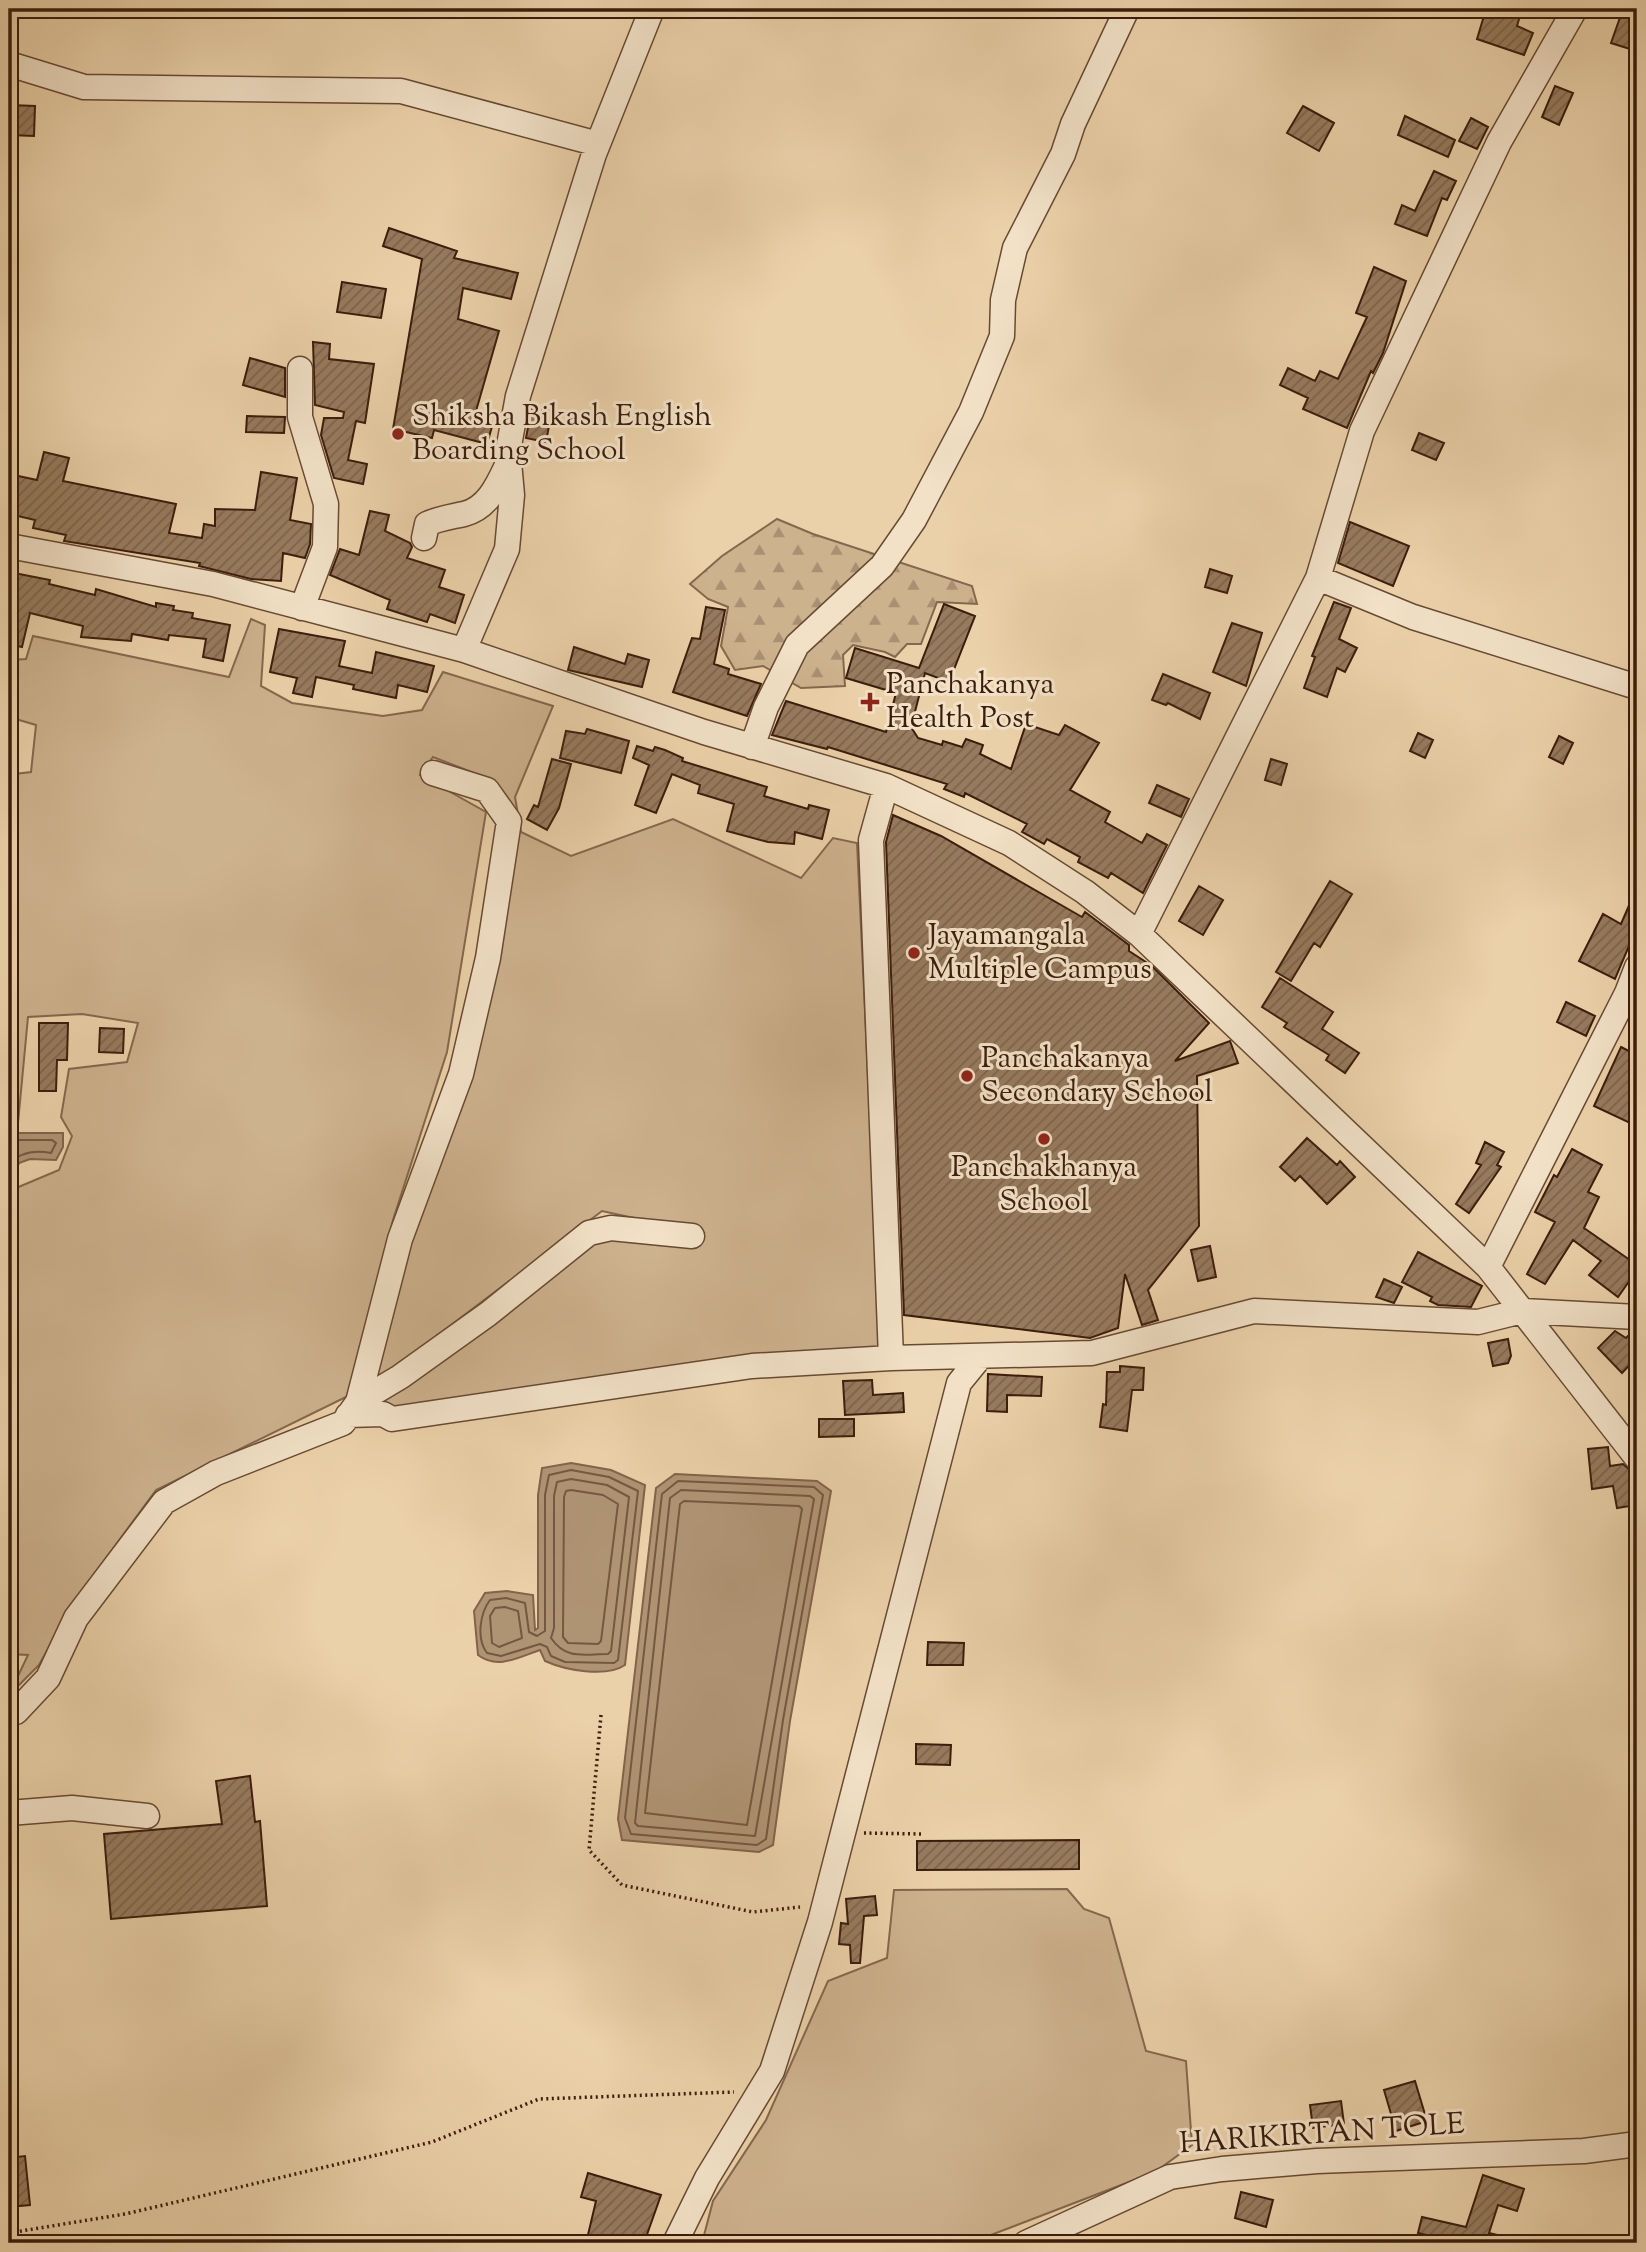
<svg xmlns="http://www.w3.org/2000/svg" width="1646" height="2252" viewBox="0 0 1646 2252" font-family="'Sorts Mill Goudy',serif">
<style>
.grass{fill:#cdb28e;stroke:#84684d;stroke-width:2}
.forest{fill:url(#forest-firs);stroke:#84684d;stroke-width:2}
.water{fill:#af9474;stroke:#81644a;stroke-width:2}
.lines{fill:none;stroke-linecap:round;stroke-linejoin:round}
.shore{stroke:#755840;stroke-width:2}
.building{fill:url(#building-hatch);stroke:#3b1d0c;stroke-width:2}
.minor-casing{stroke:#674a33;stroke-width:27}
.path{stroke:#3b1d0c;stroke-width:3.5;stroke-dasharray:2 3.5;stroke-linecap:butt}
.minor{stroke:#f2e1c7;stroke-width:24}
.poi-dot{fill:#8f2418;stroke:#f2e1c7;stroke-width:2.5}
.labels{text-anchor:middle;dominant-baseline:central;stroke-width:6;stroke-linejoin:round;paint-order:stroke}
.poi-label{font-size:30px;fill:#3b1d0c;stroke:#f2e1c7;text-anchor:start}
.street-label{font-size:30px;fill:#3b1d0c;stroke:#f2e1c7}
</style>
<defs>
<pattern id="forest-firs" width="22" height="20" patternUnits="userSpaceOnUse" patternTransform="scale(1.75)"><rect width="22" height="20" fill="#cdb28e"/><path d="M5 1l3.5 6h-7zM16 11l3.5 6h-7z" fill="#a89072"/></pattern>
<pattern id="building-hatch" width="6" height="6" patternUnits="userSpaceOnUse" patternTransform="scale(1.75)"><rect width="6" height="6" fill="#977b5e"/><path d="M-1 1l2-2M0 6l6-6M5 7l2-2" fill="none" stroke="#7c644c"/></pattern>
</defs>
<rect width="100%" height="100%" fill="#ebd1a9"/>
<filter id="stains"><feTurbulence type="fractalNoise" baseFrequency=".00286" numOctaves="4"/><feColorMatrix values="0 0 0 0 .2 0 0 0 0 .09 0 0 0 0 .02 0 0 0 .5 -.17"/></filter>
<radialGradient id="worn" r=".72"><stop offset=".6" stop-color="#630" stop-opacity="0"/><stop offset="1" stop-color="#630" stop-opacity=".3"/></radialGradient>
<path class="grass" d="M251,619L265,625L261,686L292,703L383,716L422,710L443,672L553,706L515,797L521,832L571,856L673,819L801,878L833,838L857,843L881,1350L395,1413L364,1408L599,1238L694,1246L704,1233L602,1211L369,1387L515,827L495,781L433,757L420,775L486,812L447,1052L393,1220L348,1396L156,1490L76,1599L39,1665L9,1695L28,1655L9,1654V1191L59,1170L72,1136L61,1117L69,1069L127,1062L138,1023L82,1014L28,1017L18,1123L9,1122V794L15,774L31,772L36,725L9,717V660L26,659L33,636L229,677Z
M1067,1889L1084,1909L1109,1918L1146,2051L1186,2061L1192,2145L1155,2172L970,2243H702L713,2201L766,2120L828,1981L887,1958L894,1890Z"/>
<path class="forest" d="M777,519L813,534L972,586L977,604L937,602L921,644H907L895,657L885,652L853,645L843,655L845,686L801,688L763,666L735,670L721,646L728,607L708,599L690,584L722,556Z"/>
<path class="water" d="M9,1133H63V1147L56,1160L30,1159L19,1163L16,1170L9,1171Z
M571,1463L611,1470L645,1485L625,1665C606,1678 565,1670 545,1661L540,1650C519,1657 498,1670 478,1655L474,1611L485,1593L507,1591L533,1595L535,1630L538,1628V1495L542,1468Z
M675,1474L817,1481L831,1491L790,1721L773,1845L759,1852L622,1840L618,1819L656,1488Z"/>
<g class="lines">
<path class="shore" d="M9,1140H52L56,1143L51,1153C35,1150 20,1152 9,1164
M571,1470L609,1477L638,1491L618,1660L614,1663L565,1662L551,1656L547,1647L540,1644L501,1656L487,1653C476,1639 480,1613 490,1600L506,1598L525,1603L529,1632L537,1636L545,1631V1495L549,1475Z
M571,1479L607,1485L629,1497L611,1651L608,1654C583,1654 566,1660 551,1638L554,1628V1496L557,1482Z
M678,1481L814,1487L823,1495L783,1720L766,1839L757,1845L631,1834L625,1818L662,1494Z
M571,1490L603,1495L618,1504L601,1641L598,1644L568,1643L563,1637L564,1497L566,1491Z
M681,1490L810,1496L814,1499L755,1836L638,1826L635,1823L670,1498Z
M684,1501L799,1506L802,1509L747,1825L645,1813L680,1504Z
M505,1607L518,1611L522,1638L499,1647L492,1643L490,1616L495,1608Z"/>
</g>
<path class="building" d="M1486,9H1522L1517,26L1533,33L1524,55L1477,39Z
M1623,9H1637V26L1630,49L1611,43Z
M1555,86L1573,93L1559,125L1542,117Z
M10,105L35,106L34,136L9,135Z
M1303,106L1334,123L1319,151L1287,133Z
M1405,116L1455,140L1448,157L1398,135Z
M1471,118L1488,127L1477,149L1459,141Z
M1434,171L1456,181L1447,200L1442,198L1427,236L1395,224L1402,205L1415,211Z
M389,228L457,251L454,258L518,273L511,299L463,288L458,319L499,331L474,418L493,423L487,444L434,430L432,438L393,429L422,259L383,246Z
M1374,267L1406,281L1383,353L1373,373L1371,371L1347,428L1303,409L1308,398L1280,385L1288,368L1315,381L1320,371L1338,379L1367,317L1356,313Z
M342,282L386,289L381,318L337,312Z
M313,342L330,344L329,359L374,364L365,423L356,421L348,460L367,464L363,484L334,478L321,435L324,418H343L344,412L315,405Z
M250,358L285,368V397L243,385Z
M532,406L552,410L546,442L526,438Z
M247,416L285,417L284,433L246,432Z
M1419,433L1444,443L1436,460L1412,450Z
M44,452L69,458L63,481L176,504L169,533L202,538L204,524L215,526V509L255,510L261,472L297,478L290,520L311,524L310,544L305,558L283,553L281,581L251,579L199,566L200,563L64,541L66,535L33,528L35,520L9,514V474L37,480Z
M370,511L389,515L385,531L410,543L412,547L407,558L445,570L439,587L464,595L455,623L430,614L427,622L387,609L390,600L330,575L340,549L359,555Z
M1350,522L1409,546L1393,586L1338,563Z
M1210,569L1232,576L1227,593L1205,587Z
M9,572L50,580L49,584L95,595L96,589L156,607V603L174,606L173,610L193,613L192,618L230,625L223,661L203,657L206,639L169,635L168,640L132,634L131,641L81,637L83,626L30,613L22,647L9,644Z
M1334,602L1351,608L1339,639L1357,648L1345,672L1337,668L1327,697L1304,688L1315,657L1312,656Z
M944,604L975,616L949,682L925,673L911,727L918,738L942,745L943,741L962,747L966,739L983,745L980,754L1011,769L1026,724L1059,735L1065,725L1099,743L1070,790L1110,812L1105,822L1142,843L1147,834L1167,845L1143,893L1111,873L1108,878L1078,862L1080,857L1047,839L1044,844L1022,832L1027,824L965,793L964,797L944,789L947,784L828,747L827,749L772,735L786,701L886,732L896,693L846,678L855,648L919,668Z
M706,607L725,610L714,664L729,669L728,674L761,684L747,716L673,692L692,638L700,639Z
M1232,623L1262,633L1246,686L1213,672Z
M279,629L345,641L339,666L372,673L376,652L434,666L427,692L398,685L396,698L353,689L354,685L316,677L312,697L293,693L297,678L270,672Z
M574,647L625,664L628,654L649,660L642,687L568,670Z
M1163,674L1210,693L1200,719L1168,703L1166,705L1152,700Z
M587,729L629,741L621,773L560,758L566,731L585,734Z
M1418,733L1433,740L1425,758L1410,751Z
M1559,736L1573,743L1563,764L1549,757Z
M637,746L653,751L655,747L665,750L683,758L682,761L767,787L764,796L808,809L809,805L829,810L822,839L795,832L794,844L768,842L727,831L734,804L698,793L700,785L672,774L656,813L635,805L649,765L633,758Z
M552,759L571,764L559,808L547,830L527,819L534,805L538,807Z
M1271,759L1287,764L1281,785L1265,780Z
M1157,785L1189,799L1181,817L1149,803Z
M893,815L941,836L1082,917L1085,912L1129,945V951L1152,966L1209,1023L1175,1061L1230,1041L1238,1063L1197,1076L1199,1226L1148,1290L1158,1320L1142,1325L1125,1274L1118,1328L1090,1338L904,1315L886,842Z
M1330,881L1352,894L1320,947L1314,943L1291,981L1276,972Z
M1199,886L1223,900L1203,935L1179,921Z
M1637,887V927L1615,979L1579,961L1603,914L1621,924Z
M1280,978L1333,1012L1322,1029L1359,1053L1345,1073L1326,1060L1329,1055L1284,1027L1287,1023L1262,1007Z
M1566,1002L1595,1016L1586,1036L1557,1022Z
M39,1023H68L67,1060H57L56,1091H39Z
M100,1028L124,1029L123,1053L99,1052Z
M1621,1047L1637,1055V1106L1630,1123L1594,1106Z
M1307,1138L1337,1165L1340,1161L1355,1177L1327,1204L1300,1176L1295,1181L1280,1167Z
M1485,1142L1504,1152L1497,1165L1501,1167L1469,1213L1456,1204L1481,1165L1476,1163Z
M1572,1149L1602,1165L1588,1192L1599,1197L1584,1228L1637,1265V1270L1618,1297L1589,1275L1601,1261L1573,1240L1545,1284L1527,1274L1555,1222L1535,1212L1554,1175L1557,1177Z
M1210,1246L1216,1277L1198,1281L1191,1250Z
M1418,1252L1482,1286L1471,1307L1438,1305L1430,1301L1432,1297L1402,1282Z
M1384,1279L1402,1287L1394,1303L1376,1297Z
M1615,1331L1626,1338L1632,1332H1637V1357L1622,1373L1598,1348Z
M1508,1339L1511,1356L1508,1363L1493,1366L1488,1343Z
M1120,1366L1144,1368L1143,1390H1132L1127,1431L1100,1427L1103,1404L1106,1405L1107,1372H1120Z
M988,1374L1042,1377L1041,1396L1007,1395V1412L987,1411Z
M872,1380L873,1395L903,1393L904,1412L845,1415L843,1381Z
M819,1419H854V1436L819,1437Z
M1608,1447L1610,1466L1623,1464L1631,1471L1636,1505L1617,1508L1613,1486L1592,1489L1588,1449Z
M928,1642L964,1643L963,1665H927Z
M916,1744L951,1745L950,1765L916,1764Z
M250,1776L255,1822L260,1821L267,1906L111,1919L104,1834L222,1824L216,1781Z
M1079,1840V1869L917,1870V1841Z
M875,1896L877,1915L864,1916L860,1963H851L850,1945L839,1944L841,1923L848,1924L846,1899Z
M1415,2081L1427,2121L1396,2131L1384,2090Z
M1341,2101L1344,2124L1313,2128L1310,2105Z
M25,2156L30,2205L9,2207V2158Z
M588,2173L661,2195L644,2243H602L587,2239L596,2201L581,2197Z
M1483,2175L1524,2189L1517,2211L1498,2205L1489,2233L1506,2237L1505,2243H1461L1418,2233L1422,2217L1466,2227Z
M1241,2192L1273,2200L1266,2227L1235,2218Z"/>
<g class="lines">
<g class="minor-casing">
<path id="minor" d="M9,64L84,87L401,91L598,144
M300,369V417L326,504L325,547L302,608
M424,538L427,524C440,518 451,517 464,514C489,508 499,482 509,461
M9,546L213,584L464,650L704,732L886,786L1009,843L1085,892L1139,934L1488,1267L1637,1458
M1318,578L1362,431L1499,142L1575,9
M464,650L507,549L512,495L508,451L518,396L594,154L652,9
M752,747L766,707L797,645L882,566L914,520L971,412L1002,336L1003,300L1015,248L1063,154L1073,124L1127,9
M886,786L871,840L891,1358
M1139,934L1318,578L1413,617L1637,687
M1488,1267L1627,993L1637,967
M358,1402L400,1377L488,1314L589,1233L611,1228L692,1236
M348,1415L383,1414L392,1419L752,1366L891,1358L1092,1353L1254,1311L1478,1322L1522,1311L1637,1317
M9,1713L16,1712L48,1678L76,1618L164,1502L216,1473L343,1423L358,1402L400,1239L461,1074L488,958L509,821L487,790L433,773
M9,1813L72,1808L147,1816
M675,2243L707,2178L772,2071L820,1922L959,1383L981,1356
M1026,2243L1170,2177L1222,2169L1317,2161L1584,2151L1637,2144"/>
</g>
<path class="path" d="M601,1715L589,1850L622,1885L753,1912L800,1907
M864,1833L922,1834
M9,2233L125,2214L432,2142L539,2099L734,2092"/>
<use href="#minor" class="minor"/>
</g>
<g class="poi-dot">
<circle cx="398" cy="434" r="7"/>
<path d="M866.5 691.5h7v7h7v7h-7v7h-7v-7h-7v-7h7z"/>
<circle cx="914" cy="953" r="7"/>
<circle cx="967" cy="1076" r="7"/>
<circle cx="1044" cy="1139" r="7"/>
</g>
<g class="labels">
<g class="poi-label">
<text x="412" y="417">Shiksha Bikash English<tspan x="412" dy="34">Boarding School</tspan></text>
<text x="886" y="685">Panchakanya<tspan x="886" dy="34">Health Post</tspan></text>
<text x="928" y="936">Jayamangala<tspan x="928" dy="34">Multiple Campus</tspan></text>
<text x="981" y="1059">Panchakanya<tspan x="981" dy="34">Secondary School</tspan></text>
<text x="1044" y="1168" text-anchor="middle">Panchakhanya<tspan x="1044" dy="34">School</tspan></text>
</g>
<g class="street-label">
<text transform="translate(1322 2135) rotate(-4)">HARIKIRTAN TOLE</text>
</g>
</g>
<rect width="1646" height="2252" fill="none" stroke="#ebd1a9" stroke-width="35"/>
<rect x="10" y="10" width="1625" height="2231" fill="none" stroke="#3b1d0c" stroke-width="3.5"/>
<rect x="18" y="18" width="1611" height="2217" fill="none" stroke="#3b1d0c" stroke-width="2"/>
<rect width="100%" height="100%" filter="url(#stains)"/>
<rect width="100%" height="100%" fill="url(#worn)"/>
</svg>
